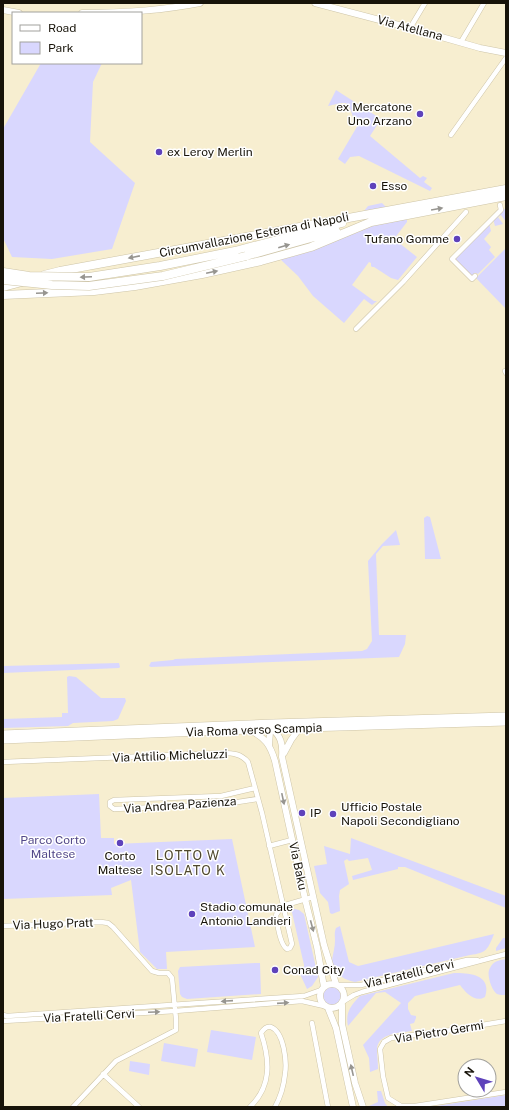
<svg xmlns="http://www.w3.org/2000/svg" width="509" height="1110" viewBox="0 0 509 1110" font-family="'Public Sans',sans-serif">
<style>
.green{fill:#d9d7fe}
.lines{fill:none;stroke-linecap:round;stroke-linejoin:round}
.street-casing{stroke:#cec5a8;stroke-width:5.5}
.secondary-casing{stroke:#cec5a8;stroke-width:7}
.primary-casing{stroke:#cec5a8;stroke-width:8}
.highway-casing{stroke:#cec5a8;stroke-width:9}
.street{stroke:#fff;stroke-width:4.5}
.secondary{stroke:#fff;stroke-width:6}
.primary{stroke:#fff;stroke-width:7}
.highway{stroke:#fff;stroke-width:8}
.highway-bridge-casing{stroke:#cec5a8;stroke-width:9;stroke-linecap:butt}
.highway-bridge{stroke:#fff;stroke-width:8}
.oneway{fill:#979590}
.poi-dot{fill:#5e42bb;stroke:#fff;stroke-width:1.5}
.labels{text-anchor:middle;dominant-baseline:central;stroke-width:3;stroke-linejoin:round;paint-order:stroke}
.street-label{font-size:12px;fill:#171309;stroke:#fff}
.poi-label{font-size:12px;fill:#171309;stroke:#fff;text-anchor:start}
.park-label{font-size:12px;fill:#53498a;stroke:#fff}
.neighbourhood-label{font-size:13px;letter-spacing:1px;fill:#4f472d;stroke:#fff}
</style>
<rect width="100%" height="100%" fill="#f7eed0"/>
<path class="green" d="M41,63H102L93,82L90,142L135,183L112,249L52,259L12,257L3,238V129Z
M336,90L381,119L370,136L420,178L423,176L427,178L424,182L432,188L430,191L359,156L350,157L345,164L338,159L358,125C351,119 353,109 346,103H341L328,106Z
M382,203L386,207L364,211L368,206Z
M505,209L506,222L501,215L498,217L503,224L495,226L493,219L502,210Z
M407,219V222L394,239L417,257L398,280L391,278L374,267H372L371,266V263L369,262L352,285L374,301H377L372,305L364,299L344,323L313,296L298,276L280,259L375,225Z
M489,223L491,231L484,239L491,247L489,250L495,257L478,274L476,273L472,278L455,259Z
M506,248V309L476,278Z
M427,516L430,517L441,559H425L424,518Z
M396,530L400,545L383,546L376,554L379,635H406L405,644L399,657L151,667L149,666L151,662L173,660L175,659L362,651L367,649L372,641L368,561L382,544Z
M119,663L120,667L119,668L3,673V666Z
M69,676L76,677L101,698H125L126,701L118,719L113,721L73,723L68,726L3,728V719L62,717V713H68L67,677Z
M99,794L101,838H114V844L232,839L255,947L166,952L167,969H157L140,952L131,880L111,888L112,895L3,899V798Z
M351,838L506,896V908L405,867H398V869L353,880L352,876L372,870L368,858L349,861L347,859L344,861L349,884L340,890L339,896L340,911L332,914L330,913L328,902L320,893L314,866L327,864L324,846L350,854Z
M291,908L299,910L304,914L318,977L312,986L307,989L300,974L304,971V965Z
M340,926L349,962L358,966L494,934C488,949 487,953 470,955L355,982C344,980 332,973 332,960C333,953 335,947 335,941C335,936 334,933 336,928Z
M503,938H506V948L496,951V948Z
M506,959V995C503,995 499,995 497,994C491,990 486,973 490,968C493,961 500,960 506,959Z
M255,963H260L261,994L187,999L182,997L180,994L178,971L180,967Z
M454,973C471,973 492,975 485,997C475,1003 466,993 460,985L415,996L408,1003V1009L411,1015L416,1016V1018L414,1023L410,1024L412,1031C400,1033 378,1033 377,1049C377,1056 378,1062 378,1069L370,1072L369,1058L363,1045L401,1003L385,992L376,993L348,1026C345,1013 351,1005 360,996Z
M322 996a10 10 0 1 1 20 0a10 10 0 1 1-20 0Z
M211,1030L256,1037L252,1060L207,1052Z
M164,1043L198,1049L195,1067L161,1061Z
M130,1061L150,1064L149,1075L129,1071Z
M377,1091H381L385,1103L388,1107H369V1106L378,1102Z
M506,1095V1107H430Z"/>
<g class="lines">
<g class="street-casing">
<path id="street" d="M410,28L425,3
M461,42L484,3
M451,135L506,58
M475,276L472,279L452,259L501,210L500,205
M356,329L403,282L466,212
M505,371L506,373
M3,762L223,753C233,753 241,754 248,762L262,813L292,944L290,948L287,949C280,945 277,923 276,915L282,906L313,897
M255,788L221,796L114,800L110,802V806L114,809L225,804L257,799
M269,846L292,840
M3,926L101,922L108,923L113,927L152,971L159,973H168L172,978L176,1019V1030L116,1061L73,1107
M338,985H361L467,960H477
M344,1001L354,995L362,992L506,954
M3,1015L7,1016L304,996L321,990
M3,1021L175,1011L302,1001L324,1006
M506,1021L452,1030L391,1038L384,1042L380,1049L383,1076L388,1098L401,1106H415L506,1092
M312,1023L328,1107
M103,1074L139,1107
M250,1107C272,1086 270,1060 261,1033C263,1030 267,1026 271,1027C284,1032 287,1062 285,1074C284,1084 280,1098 275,1107"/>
</g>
<g class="secondary-casing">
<path id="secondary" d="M315,3L410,28L480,48L506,53
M3,10L19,13
M82,13C123,13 159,11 200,3
M271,728C281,736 283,744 282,757L324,945L336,984
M250,730C265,738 270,744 275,761L305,899L317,947L324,987
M269,745L270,732L275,727
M284,753L291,740L299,729
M320 996a12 12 0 1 1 24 0a12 12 0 1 1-24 0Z
M342,1005V1024L355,1083L363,1107
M328,1008L336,1028L353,1107"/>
</g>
<g class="primary-casing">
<path id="primary" d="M3,734L273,723L506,716
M3,740L273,729L506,722"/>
</g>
<g class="highway-casing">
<path id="highway" d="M235,251L342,223
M246,256L336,231
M44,275L60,271L506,189
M3,287L22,282
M3,295L94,291L135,286L202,274L261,261L311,247L371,222L506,196"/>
</g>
<use href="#street" class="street"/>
<use href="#secondary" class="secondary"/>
<use href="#primary" class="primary"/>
<use href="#highway" class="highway"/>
<g class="highway-bridge-casing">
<path id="highway-bridge" d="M3,272L29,276L89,277L160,266L235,251
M3,280L52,285L89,286L163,276L246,256"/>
</g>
<use href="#highway-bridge" class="highway-bridge"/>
</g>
<defs><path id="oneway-solid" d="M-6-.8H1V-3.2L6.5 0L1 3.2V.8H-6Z"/></defs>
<g class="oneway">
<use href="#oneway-solid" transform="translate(437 209) rotate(-10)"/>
<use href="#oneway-solid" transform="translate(284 246) rotate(-16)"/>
<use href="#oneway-solid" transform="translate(134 257) rotate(169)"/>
<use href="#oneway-solid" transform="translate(212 272) rotate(-12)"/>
<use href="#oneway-solid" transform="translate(86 277) rotate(178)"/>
<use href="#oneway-solid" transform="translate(42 293) rotate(-2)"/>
<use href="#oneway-solid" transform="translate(283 799) rotate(78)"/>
<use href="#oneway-solid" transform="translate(312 926) rotate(75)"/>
<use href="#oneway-solid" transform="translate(227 1001) rotate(176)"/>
<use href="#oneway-solid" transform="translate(283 1003) rotate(-4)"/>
<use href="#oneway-solid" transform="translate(154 1012) rotate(-3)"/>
<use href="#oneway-solid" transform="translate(352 1070) rotate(-103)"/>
</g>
<g class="poi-dot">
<circle cx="420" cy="114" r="4"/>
<circle cx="159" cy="152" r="4"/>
<circle cx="373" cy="186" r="4"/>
<circle cx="457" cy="239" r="4"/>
<circle cx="302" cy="813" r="4"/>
<circle cx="333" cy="814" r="4"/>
<circle cx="120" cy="843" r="4"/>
<circle cx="192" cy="914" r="4"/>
<circle cx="275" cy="970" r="4"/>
</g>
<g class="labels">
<g class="street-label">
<text transform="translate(410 28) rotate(15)">Via Atellana</text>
<text transform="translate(254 235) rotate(-11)">Circumvallazione Esterna di Napoli</text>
<text transform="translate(254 730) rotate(-2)">Via Roma verso Scampia</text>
<text transform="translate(170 756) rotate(-2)">Via Attilio Micheluzzi</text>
<text transform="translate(180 805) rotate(-4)">Via Andrea Pazienza</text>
<text transform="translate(298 866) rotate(78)">Via Baku</text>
<text transform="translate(53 924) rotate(-2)">Via Hugo Pratt</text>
<text transform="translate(409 974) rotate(-13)">Via Fratelli Cervi</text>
<text transform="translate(89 1016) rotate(-3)">Via Fratelli Cervi</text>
<text transform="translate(439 1032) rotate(-9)">Via Pietro Germi</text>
</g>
<g class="poi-label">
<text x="412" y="107" text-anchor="end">ex Mercatone<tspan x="412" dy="14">Uno Arzano</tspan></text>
<text x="167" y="152">ex Leroy Merlin</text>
<text x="381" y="186">Esso</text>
<text x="449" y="239" text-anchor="end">Tufano Gomme</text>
<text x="341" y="807">Ufficio Postale<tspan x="341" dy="14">Napoli Secondigliano</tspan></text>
<text x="310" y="813">IP</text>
<text x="120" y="856" text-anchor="middle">Corto<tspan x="120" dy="14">Maltese</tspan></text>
<text x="200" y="907">Stadio comunale<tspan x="200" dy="14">Antonio Landieri</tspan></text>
<text x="283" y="970">Conad City</text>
</g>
<g class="park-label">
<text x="53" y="840">Parco Corto<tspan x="53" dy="14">Maltese</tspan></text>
</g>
<g class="neighbourhood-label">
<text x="188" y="855">LOTTO W<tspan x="188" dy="15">ISOLATO K</tspan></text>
</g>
</g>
<rect width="509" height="1110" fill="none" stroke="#171309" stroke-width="8"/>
<rect x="12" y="12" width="130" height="52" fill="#ffffff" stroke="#a2a19d"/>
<rect x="20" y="25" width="20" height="6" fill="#ffffff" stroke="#a2a19d"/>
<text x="48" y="32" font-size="12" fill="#171309">Road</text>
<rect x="20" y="42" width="20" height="12" fill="#d9d7fe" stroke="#a2a19d"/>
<text x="48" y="52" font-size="12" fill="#171309">Park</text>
<g transform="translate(477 1078) rotate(308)"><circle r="19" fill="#ffffff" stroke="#a2a19d"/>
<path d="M0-3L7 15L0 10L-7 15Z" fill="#5e42bb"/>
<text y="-6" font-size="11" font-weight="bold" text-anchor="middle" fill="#171309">N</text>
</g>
</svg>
